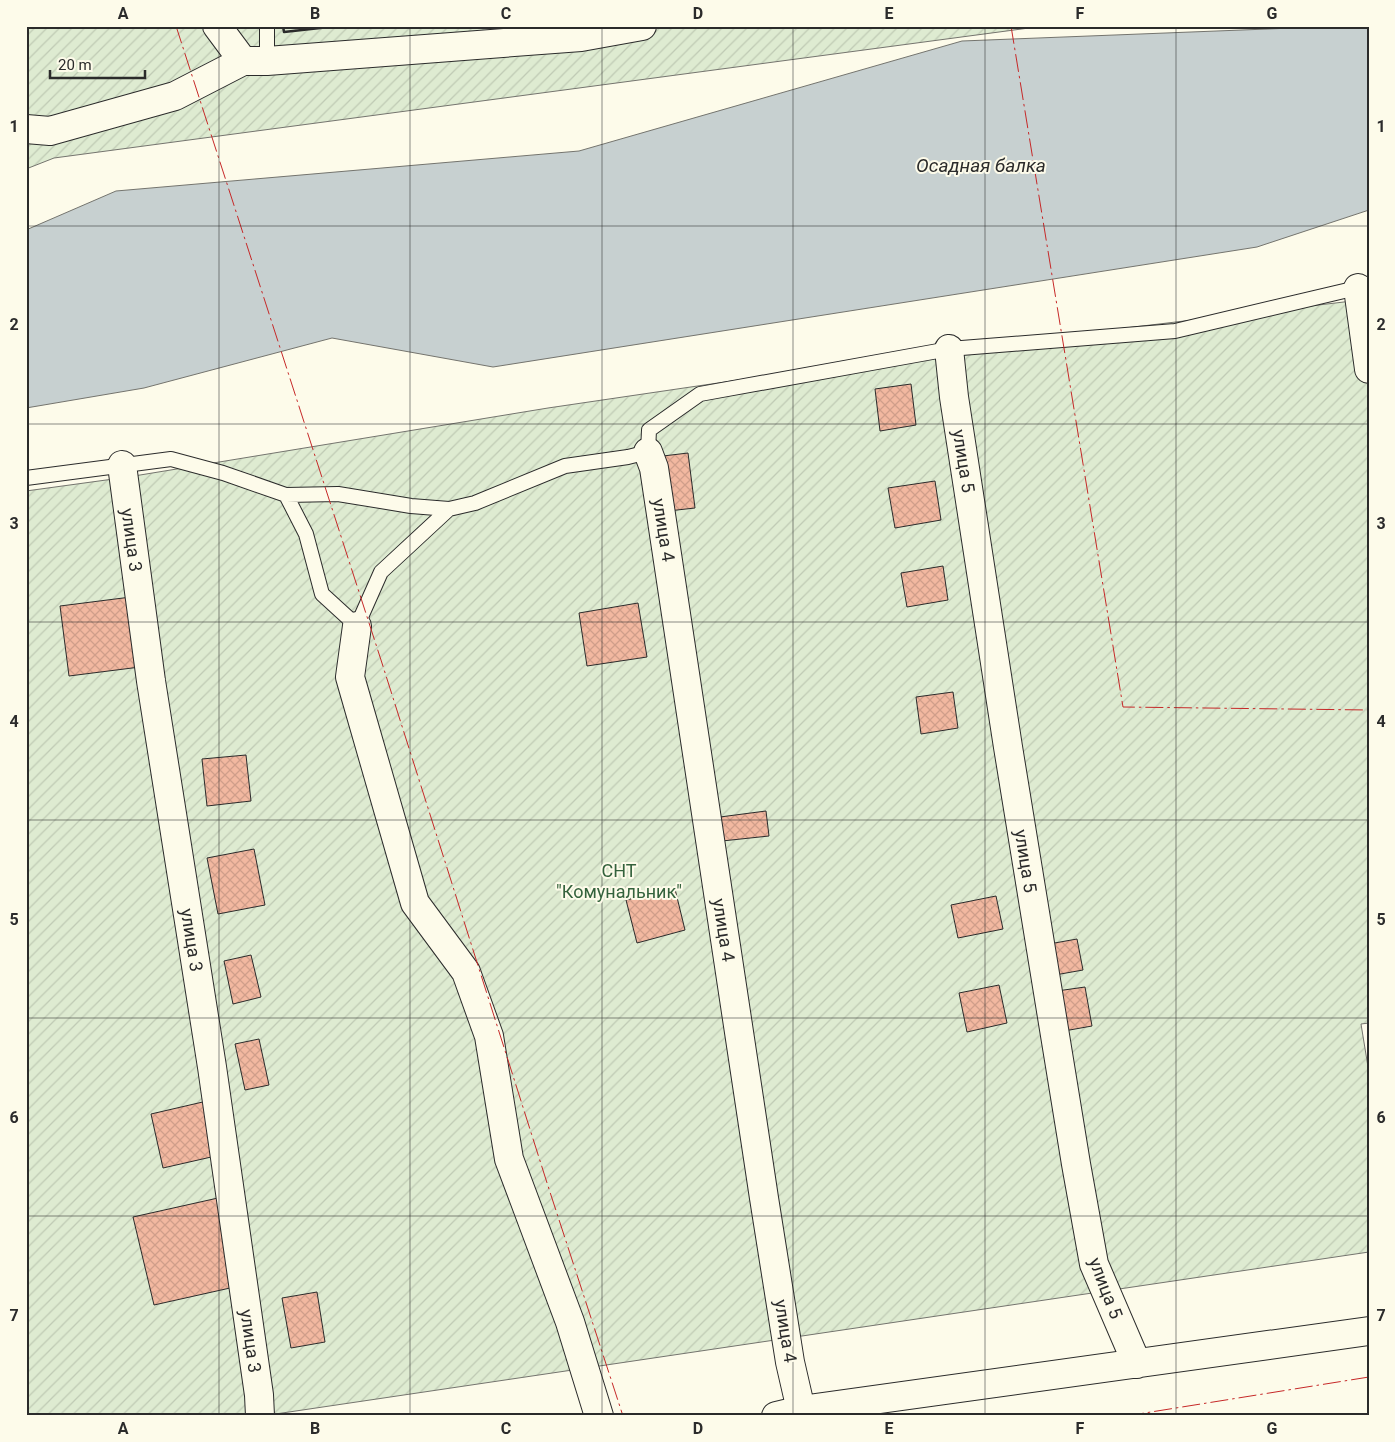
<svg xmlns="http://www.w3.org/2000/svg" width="1395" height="1442" viewBox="0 0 1395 1442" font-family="Roboto,sans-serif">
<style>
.garden{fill:url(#garden-furrows);stroke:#74746e}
.water{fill:#c7d0d0;stroke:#74746e}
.building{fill:url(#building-cross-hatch);stroke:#2b2b2b}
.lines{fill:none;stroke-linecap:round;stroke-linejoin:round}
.lane-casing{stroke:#2b2b2b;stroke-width:16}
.street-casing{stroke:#2b2b2b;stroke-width:30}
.lane{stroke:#fdfbea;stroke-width:14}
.street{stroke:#fdfbea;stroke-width:28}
.wall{stroke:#2b2b2b;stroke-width:2.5}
.power{stroke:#c62828;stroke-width:1;stroke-dasharray:18 4 2.5 4;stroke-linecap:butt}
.grid{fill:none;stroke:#2b2b2b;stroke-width:1;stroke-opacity:0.55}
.labels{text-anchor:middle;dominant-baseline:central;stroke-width:4;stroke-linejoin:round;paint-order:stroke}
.street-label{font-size:18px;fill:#2b2b2b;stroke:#fdfbea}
.park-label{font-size:18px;fill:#34623c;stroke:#fdfbea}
.water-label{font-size:19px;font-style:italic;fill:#2b2b2b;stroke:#fdfbea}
.neatline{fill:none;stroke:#2b2b2b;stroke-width:2}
.grid-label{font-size:16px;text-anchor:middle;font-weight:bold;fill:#2b2b2b}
</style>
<defs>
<pattern id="garden-furrows" width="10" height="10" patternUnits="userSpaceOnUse" patternTransform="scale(1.25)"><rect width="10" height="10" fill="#deebd1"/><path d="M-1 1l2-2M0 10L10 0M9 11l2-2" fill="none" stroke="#bfcab4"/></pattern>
<pattern id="building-cross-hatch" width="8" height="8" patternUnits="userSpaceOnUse" patternTransform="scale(1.25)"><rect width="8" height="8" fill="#f2b8a0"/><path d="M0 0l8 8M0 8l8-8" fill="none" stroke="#d09e8a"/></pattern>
</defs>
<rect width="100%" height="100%" fill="#fdfbea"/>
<path class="garden" d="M26,26H1044L54,158L26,169Z
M1369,299V1023L1361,1024L1369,1073V1252L262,1416H26V491L128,477L548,408L949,349Z"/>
<path class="water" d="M1344,26H1369V210L1257,247L493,367L332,338L144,388L26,408V230L116,191L579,151L962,41Z"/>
<path class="building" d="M911,384L916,425L880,431L875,389Z
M688,453L695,508L668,511L663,456Z
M935,481L941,520L895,528L888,488Z
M943,566L948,600L907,607L901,573Z
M131,597L140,667L69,676L60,606Z
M638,603L647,657L587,666L579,613Z
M953,692L958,728L921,734L916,697Z
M246,755L251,801L207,806L202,759Z
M766,811L769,836L722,841L720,817Z
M254,849L265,905L218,914L207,858Z
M675,889L685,930L637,943L626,900Z
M996,896L1003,929L958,938L951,905Z
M1077,939L1083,970L1055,975L1049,944Z
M251,955L261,997L233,1004L224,961Z
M999,985L1007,1023L967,1032L959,993Z
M1085,987L1092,1026L1064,1031L1057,991Z
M259,1039L269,1085L245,1090L235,1044Z
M207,1101L220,1155L163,1168L151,1114Z
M218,1198L239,1286L154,1305L133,1217Z
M317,1292L325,1342L291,1348L282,1298Z"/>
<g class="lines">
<g class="lane-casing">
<path id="lane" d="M267,61V26
M26,478L171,459L223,473L286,495L338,494L411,506L449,509L475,503L565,466L628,457L648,452L649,430L700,394L949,349L1175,331L1361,287
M286,495L306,534L322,594L357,626L381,572L449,509"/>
</g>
<g class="street-casing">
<path id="street" d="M217,26L243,61
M26,129L50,131L175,96L243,61H267L581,37L642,26
M1358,288L1369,369
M949,349L954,397L1008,747L1076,1164L1094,1264L1137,1364
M648,452L654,468L764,1198L790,1362L801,1410
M122,465L151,681L212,1067L259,1395L260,1416
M357,626L350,677L415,903L466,972L489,1036L509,1159L570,1322L599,1416
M776,1416L801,1410L1369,1331"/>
</g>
<use href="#lane" class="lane"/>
<use href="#street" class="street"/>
<path class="wall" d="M283,26L284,32L338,26"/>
<path class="power" d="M176,26L381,660L548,1186L623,1416
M1011,26L1123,707L1369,710
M1126,1416L1369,1377"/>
</g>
<path class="grid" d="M219,26V1416M410,26V1416M602,26V1416M793,26V1416M985,26V1416M1176,26V1416M26,226H1369M26,424H1369M26,622H1369M26,820H1369M26,1018H1369M26,1216H1369"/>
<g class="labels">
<g class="street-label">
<text transform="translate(964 461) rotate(81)">улица 5</text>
<text transform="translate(664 530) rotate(81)">улица 4</text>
<text transform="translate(132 540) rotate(82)">улица 3</text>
<text transform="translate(1026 861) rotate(81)">улица 5</text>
<text transform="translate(724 930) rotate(81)">улица 4</text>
<text transform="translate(192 940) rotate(81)">улица 3</text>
<text transform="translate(1106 1288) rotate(69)">улица 5</text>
<text transform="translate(786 1331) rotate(81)">улица 4</text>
<text transform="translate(251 1341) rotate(82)">улица 3</text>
</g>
<g class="park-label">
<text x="619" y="870">СНТ<tspan x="619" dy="21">"Комунальник"</tspan></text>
</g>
<g class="water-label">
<text x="981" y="165">Осадная балка</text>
</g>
</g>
<rect width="1395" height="1442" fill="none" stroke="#fdfbea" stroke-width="55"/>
<path d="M50 70v8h95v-8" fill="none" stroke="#2b2b2b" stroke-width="2.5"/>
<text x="58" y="70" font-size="15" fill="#2b2b2b" stroke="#fdfbea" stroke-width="4" paint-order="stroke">20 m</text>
<rect x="28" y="28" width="1340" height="1386" class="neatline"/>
<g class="grid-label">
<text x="123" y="19">A</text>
<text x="315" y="19">B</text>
<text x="506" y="19">C</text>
<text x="698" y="19">D</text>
<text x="889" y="19">E</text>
<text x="1080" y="19">F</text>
<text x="1272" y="19">G</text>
<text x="14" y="132">1</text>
<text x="1381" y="132">1</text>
<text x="14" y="330">2</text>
<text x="1381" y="330">2</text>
<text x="14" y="529">3</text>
<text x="1381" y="529">3</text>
<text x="14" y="727">4</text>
<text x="1381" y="727">4</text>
<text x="14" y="925">5</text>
<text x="1381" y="925">5</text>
<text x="14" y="1123">6</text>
<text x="1381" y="1123">6</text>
<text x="14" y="1321">7</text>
<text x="1381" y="1321">7</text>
<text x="123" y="1434">A</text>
<text x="315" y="1434">B</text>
<text x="506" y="1434">C</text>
<text x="698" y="1434">D</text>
<text x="889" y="1434">E</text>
<text x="1080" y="1434">F</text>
<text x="1272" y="1434">G</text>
</g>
</svg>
